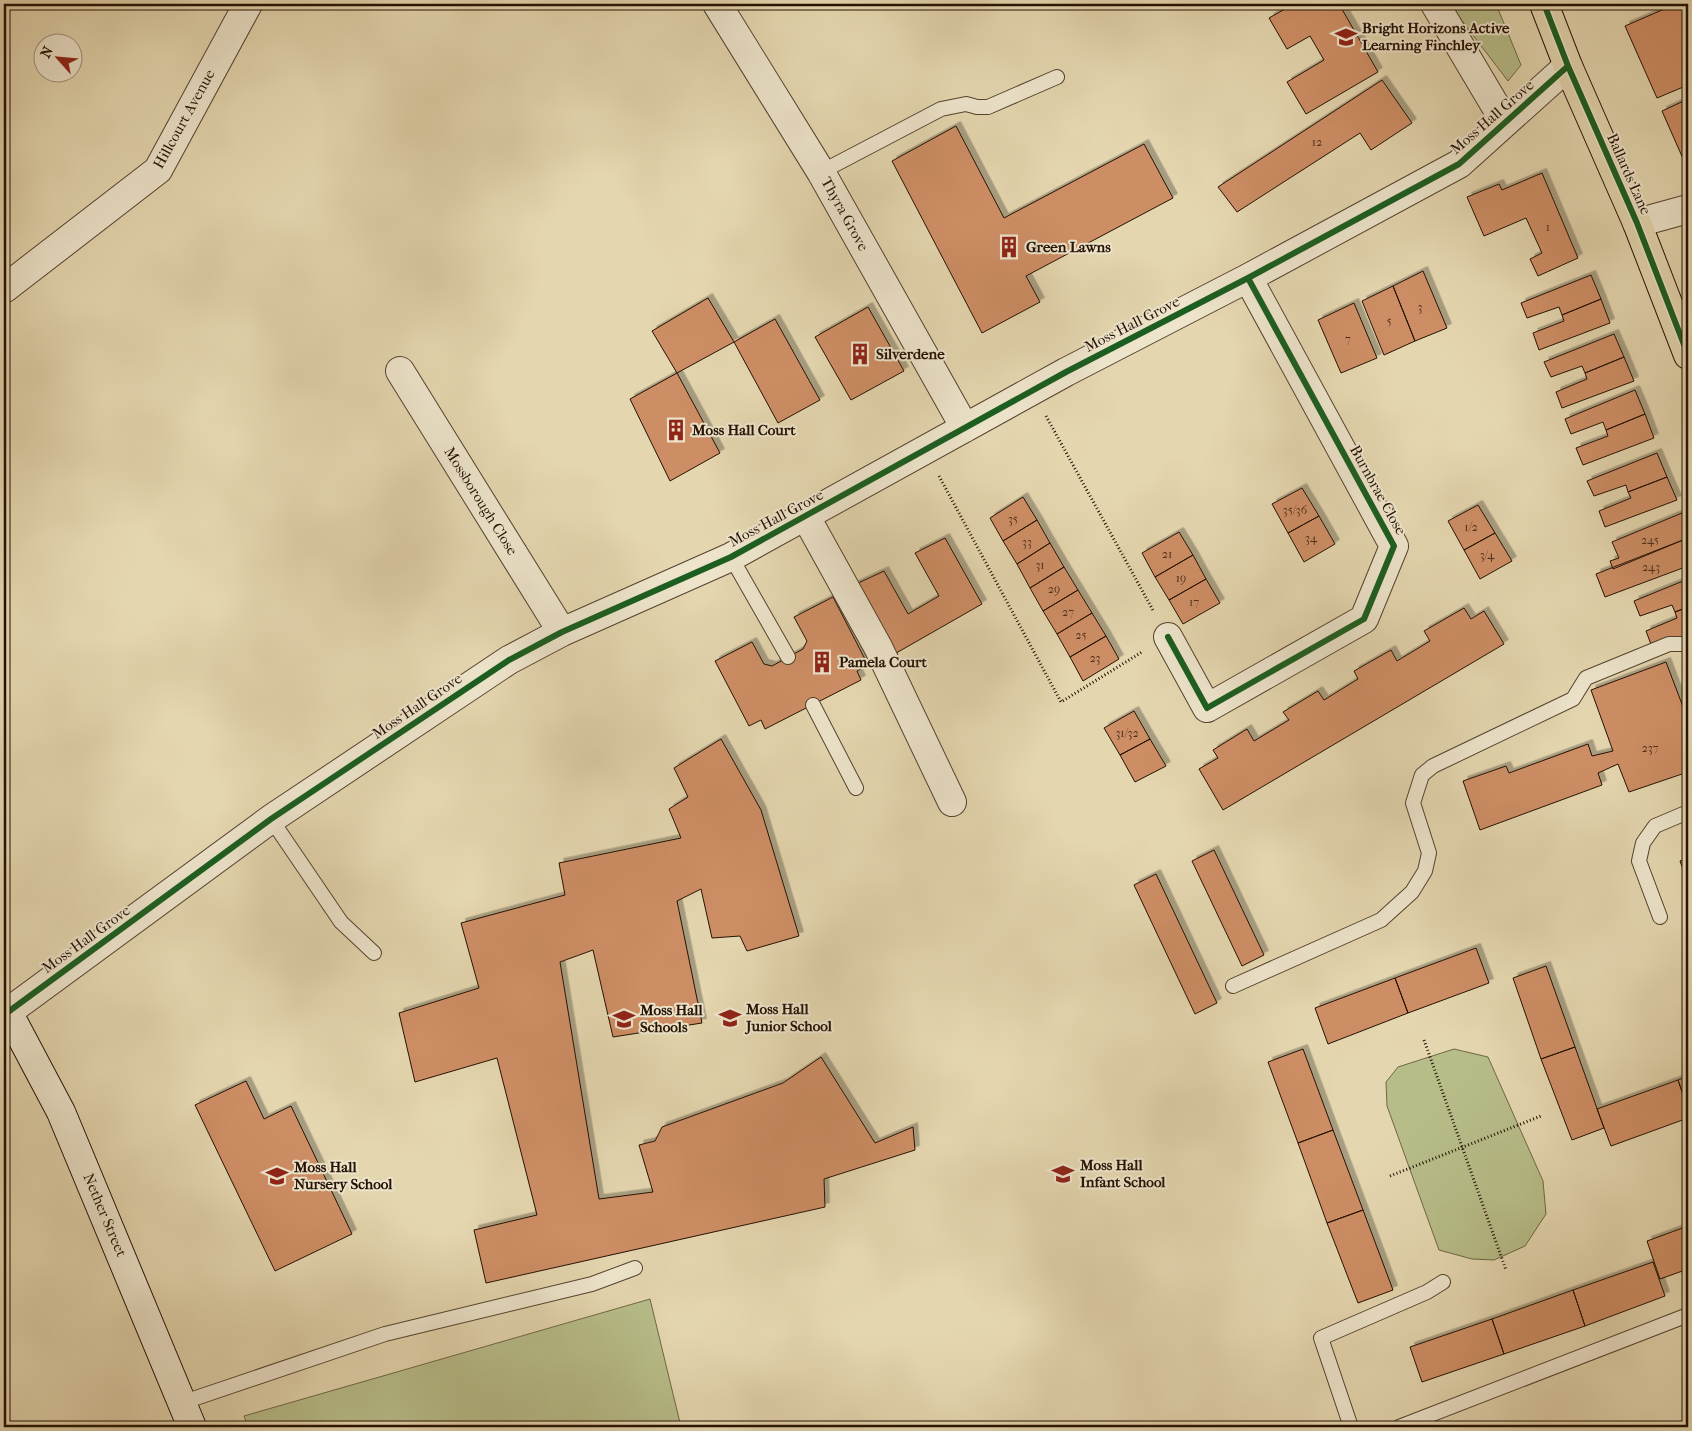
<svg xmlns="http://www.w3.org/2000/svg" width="1692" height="1431" viewBox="0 0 1692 1431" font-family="'IM FELL French Canon',serif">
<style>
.green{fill:#b7bd89;stroke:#6e6746}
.building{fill:#ce8e65;stroke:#241103;filter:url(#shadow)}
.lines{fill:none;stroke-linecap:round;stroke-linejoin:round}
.lane-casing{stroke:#54422e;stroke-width:16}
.street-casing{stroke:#54422e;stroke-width:30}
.secondary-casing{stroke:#241103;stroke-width:30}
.primary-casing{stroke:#241103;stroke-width:30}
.path{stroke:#241103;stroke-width:3;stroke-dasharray:1 2.5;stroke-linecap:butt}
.lane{stroke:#ede4cb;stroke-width:14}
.street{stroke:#ede4cb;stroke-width:28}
.secondary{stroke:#ede4cb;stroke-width:28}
.primary{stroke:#e4d6af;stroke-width:28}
.cycleway-casing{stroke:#ede4cb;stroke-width:9}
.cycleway{stroke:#1b5e20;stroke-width:6}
.labels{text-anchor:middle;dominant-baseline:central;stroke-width:4;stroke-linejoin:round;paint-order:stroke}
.number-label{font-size:12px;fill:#4e301c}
.poi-label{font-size:15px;font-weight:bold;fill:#241103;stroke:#ede4cb;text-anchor:start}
.street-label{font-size:15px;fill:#241103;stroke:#ede4cb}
</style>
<defs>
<filter id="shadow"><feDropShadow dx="4.5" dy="-4.5" stdDeviation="0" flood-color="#0004"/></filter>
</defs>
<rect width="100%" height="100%" fill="#e4d6af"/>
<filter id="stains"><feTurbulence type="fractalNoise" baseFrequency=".004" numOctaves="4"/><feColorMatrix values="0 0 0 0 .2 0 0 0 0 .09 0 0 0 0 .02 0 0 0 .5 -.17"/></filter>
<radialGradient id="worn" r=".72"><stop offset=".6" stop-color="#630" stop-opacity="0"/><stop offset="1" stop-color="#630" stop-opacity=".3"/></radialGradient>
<path class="green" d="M1449,4H1496L1521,65L1508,81Z
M1454,1049L1488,1057L1543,1181L1546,1214L1525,1246L1494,1260L1472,1259L1439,1250L1387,1106L1386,1082L1398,1067Z
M650,1299L681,1427H248L244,1416Z"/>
<path class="building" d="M1294,4H1339L1378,72L1306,114L1287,82L1324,60L1310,36L1287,49L1269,18Z
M1676,4H1688V85L1657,98L1625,26Z
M1382,80L1412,123L1371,150L1360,133L1237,212L1218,187Z
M1688,99V170L1662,111Z
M956,126L1004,218L1144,144L1173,198L1026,276L1040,302L982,333L892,161Z
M1542,173L1578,258L1538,276L1530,259L1542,253L1526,218L1484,236L1467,197L1499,184L1502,190Z
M1423,271L1447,328L1415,341L1393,286Z
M1591,275L1601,299L1562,315L1559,307L1527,318L1521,303Z
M1393,286L1415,341L1384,355L1362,301Z
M708,298L734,342L677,373L652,331Z
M1601,299L1610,323L1539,350L1533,333L1564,321L1562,315Z
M1354,303L1377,358L1341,373L1318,320Z
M868,307L904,371L851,400L815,337Z
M775,319L820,400L778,423L734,342Z
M1614,334L1624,357L1585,373L1582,366L1551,377L1544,362Z
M1624,357L1634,381L1562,408L1556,392L1587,379L1585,373Z
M677,373L720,453L670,481L630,399Z
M1635,390L1645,414L1606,430L1603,422L1571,434L1565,419Z
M1645,414L1654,438L1583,465L1576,448L1608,436L1606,430Z
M1657,453L1667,477L1628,492L1626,485L1594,496L1587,481Z
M1667,477L1677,500L1605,527L1599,511L1631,498L1628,492Z
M1302,488L1319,516L1288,533L1272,504Z
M1023,497L1037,520L1003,541L990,518Z
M1478,505L1495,533L1464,550L1448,521Z
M1682,513L1688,528V538L1613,569L1610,561L1619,558L1612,542Z
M1319,516L1335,544L1304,562L1288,533Z
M1037,520L1050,543L1017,564L1003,541Z
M1179,532L1193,555L1155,577L1142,553Z
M1495,533L1512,561L1480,579L1464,550Z
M945,538L982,604L891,656L854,585L884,571L908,614L939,596L915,553Z
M1688,538V566L1605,597L1596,574Z
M1050,543L1064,567L1030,588L1017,564Z
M1193,555L1206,579L1169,600L1155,577Z
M1064,567L1078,590L1043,611L1030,588Z
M1206,579L1220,603L1183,624L1169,600Z
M1688,579V607L1675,612L1672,605L1640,616L1634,601Z
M1078,590L1092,613L1057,634L1043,611Z
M833,597L868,665L857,671L861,680L765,729L761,720L749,726L715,661L752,642L764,664L772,666L803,649L807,641L794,617Z
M1688,607V634L1652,647L1646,631L1677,618L1675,612Z
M1464,608L1471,619L1484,611L1504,644L1223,810L1199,769L1218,758L1213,750L1247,729L1254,741L1289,720L1283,712L1318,691L1324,700L1358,679L1354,671L1391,650L1397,661L1430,641L1424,631Z
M1092,613L1106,636L1070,657L1057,634Z
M1106,636L1119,659L1083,681L1070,657Z
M1666,662L1688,720V772L1629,792L1618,764L1598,773L1602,785L1480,830L1463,781L1506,766L1509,773L1588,744L1592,756L1613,751L1591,690Z
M1134,711L1150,739L1120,755L1104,728Z
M721,739L761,810L799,936L747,951L740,936L712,938L701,889L677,901L702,1023L613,1037L593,950L560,962L599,1199L653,1192L639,1145L655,1141L662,1127L783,1083L821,1057L875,1143L913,1127L915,1150L824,1179L825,1207L486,1283L474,1230L537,1215L497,1058L415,1082L399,1013L479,988L461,923L565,895L559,863L681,838L669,809L688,797L674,768Z
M1150,739L1166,766L1135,782L1120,755Z
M1214,850L1264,955L1242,966L1192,861Z
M1688,858V883L1680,861Z
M1156,874L1217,1003L1195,1014L1134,885Z
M1476,948L1489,983L1408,1013L1395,978Z
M1546,966L1575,1047L1541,1059L1513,978Z
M1395,978L1408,1013L1328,1044L1315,1008Z
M1575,1047L1604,1128L1572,1140L1541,1059Z
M1303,1049L1333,1130L1298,1143L1268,1062Z
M1688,1076V1109L1678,1080Z
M1678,1080L1688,1109V1118L1611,1146L1597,1109Z
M246,1081L264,1119L291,1106L352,1234L275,1271L195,1105Z
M1333,1130L1363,1210L1327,1223L1298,1143Z
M1363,1210L1393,1290L1358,1303L1327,1223Z
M1688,1226V1269L1660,1279L1647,1241Z
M1653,1262L1665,1296L1585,1326L1573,1290Z
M1573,1290L1585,1326L1504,1354L1492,1319Z
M1492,1319L1504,1354L1422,1382L1410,1347Z"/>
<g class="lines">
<g class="lane-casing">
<path id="lane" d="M821,172L941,109L966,104L977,107H988L1057,77
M731,557L788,657
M813,705L856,788
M271,819L341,922L374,953
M1660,917L1639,861L1643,843L1655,826L1688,812
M1233,986L1381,920L1412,892L1425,871L1429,853L1413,803L1422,775L1433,766L1573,699L1586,678L1669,644H1688
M184,1402L385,1334L592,1284L635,1268
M1351,1427L1321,1338L1427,1292L1443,1282
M1399,1427L1688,1315"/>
</g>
<g class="street-casing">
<path id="street" d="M717,4L821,172L965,428
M1435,4L1505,122
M1637,223L1688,209
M4,289L158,170L248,4
M400,371L562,632
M806,517L878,647L952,802
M1168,637L1207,708L1364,619L1394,546L1248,278
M8,1012L271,819L509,660L562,632L731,557L1066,372L1248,278L1459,164L1568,66"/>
</g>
<g class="secondary-casing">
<path id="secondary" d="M4,1009L8,1012L61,1112L192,1427"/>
</g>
<g class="primary-casing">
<path id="primary" d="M1544,4L1568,66L1637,223L1688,355"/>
</g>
<path class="path" d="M1046,416L1154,612
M939,476L1061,702L1142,652
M1424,1040L1506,1270
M1390,1176L1541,1116"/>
<use href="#lane" class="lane"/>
<use href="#street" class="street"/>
<use href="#secondary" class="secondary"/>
<use href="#primary" class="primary"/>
<g class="cycleway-casing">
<path id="cycleway" d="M1544,4L1568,66L1637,223L1688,355
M1168,637L1207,708L1364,619L1394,546L1248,278
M8,1012L271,819L509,660L562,632L731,557L1066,372L1248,278L1459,164L1568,66"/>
</g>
<use href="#cycleway" class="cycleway"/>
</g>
<defs>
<g id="school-bare" transform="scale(1.725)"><path d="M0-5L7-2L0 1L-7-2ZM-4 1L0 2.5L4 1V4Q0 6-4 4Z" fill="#8f2418" stroke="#ede4cb" stroke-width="2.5" paint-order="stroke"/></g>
<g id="building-bare" transform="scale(1.725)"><path d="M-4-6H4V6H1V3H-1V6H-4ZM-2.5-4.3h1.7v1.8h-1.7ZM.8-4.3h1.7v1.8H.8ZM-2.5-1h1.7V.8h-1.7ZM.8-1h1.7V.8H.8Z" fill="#8f2418" stroke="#ede4cb" stroke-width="2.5" paint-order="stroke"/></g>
</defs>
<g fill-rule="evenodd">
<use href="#school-bare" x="1346" y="37"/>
<use href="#building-bare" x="1009" y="247"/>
<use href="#building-bare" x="860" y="354"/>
<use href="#building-bare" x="676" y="430"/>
<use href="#building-bare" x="822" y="662"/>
<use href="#school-bare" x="730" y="1018"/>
<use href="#school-bare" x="624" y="1019"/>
<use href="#school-bare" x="1063" y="1174"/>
<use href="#school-bare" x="277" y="1176"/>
</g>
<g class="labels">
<g class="number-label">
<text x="1317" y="142">12</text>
<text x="1548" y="227">1</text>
<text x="1420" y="307">3</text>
<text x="1389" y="321">5</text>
<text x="1348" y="339">7</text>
<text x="1295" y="510">35/36</text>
<text x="1013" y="519">35</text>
<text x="1471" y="527">1/2</text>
<text x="1311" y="538">34</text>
<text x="1650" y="540">245</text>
<text x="1027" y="542">33</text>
<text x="1167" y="554">21</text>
<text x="1487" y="555">3/4</text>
<text x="1040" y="565">31</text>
<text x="1651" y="567">243</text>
<text x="1181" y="578">19</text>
<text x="1054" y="589">29</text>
<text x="1194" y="602">17</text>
<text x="1068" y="612">27</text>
<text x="1081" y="635">25</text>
<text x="1095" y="658">23</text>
<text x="1127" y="733">31/32</text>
<text x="1650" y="748">237</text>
</g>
<g class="poi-label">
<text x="1362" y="28">Bright Horizons Active<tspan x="1362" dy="17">Learning Finchley</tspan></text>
<text x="1026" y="247">Green Lawns</text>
<text x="876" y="354">Silverdene</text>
<text x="692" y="430">Moss Hall Court</text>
<text x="839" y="662">Pamela Court</text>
<text x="746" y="1009">Moss Hall<tspan x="746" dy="17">Junior School</tspan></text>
<text x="640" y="1010">Moss Hall<tspan x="640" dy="17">Schools</tspan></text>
<text x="1080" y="1165">Moss Hall<tspan x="1080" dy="17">Infant School</tspan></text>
<text x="294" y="1167">Moss Hall<tspan x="294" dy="17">Nursery School</tspan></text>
</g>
<g class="street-label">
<text transform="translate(1492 117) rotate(-41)">Moss Hall Grove</text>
<text transform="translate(184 119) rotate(-61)">Hillcourt Avenue</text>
<text transform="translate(1629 174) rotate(66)">Ballards Lane</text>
<text transform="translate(845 214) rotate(61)">Thyra Grove</text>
<text transform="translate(1132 324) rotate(-27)">Moss Hall Grove</text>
<text transform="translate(1378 490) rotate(61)">Burnbrae Close</text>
<text transform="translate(481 501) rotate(58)">Mossborough Close</text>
<text transform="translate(776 518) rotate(-28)">Moss Hall Grove</text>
<text transform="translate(417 706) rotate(-34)">Moss Hall Grove</text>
<text transform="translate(86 939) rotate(-36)">Moss Hall Grove</text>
<text transform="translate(105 1215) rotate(67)">Nether Street</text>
</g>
</g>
<rect width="1692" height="1431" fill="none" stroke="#e4d6af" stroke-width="20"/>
<rect x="5" y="5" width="1682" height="1421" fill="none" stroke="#241103" stroke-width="2.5"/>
<rect x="10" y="10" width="1672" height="1411" fill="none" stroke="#241103"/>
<g transform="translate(58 58) rotate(297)"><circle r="24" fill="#ede4cb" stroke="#9d907b"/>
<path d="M0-4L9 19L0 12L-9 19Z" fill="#8f2418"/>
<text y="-8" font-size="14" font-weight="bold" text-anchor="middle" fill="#241103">N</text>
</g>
<rect width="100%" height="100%" filter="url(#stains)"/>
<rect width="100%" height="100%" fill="url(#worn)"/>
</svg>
